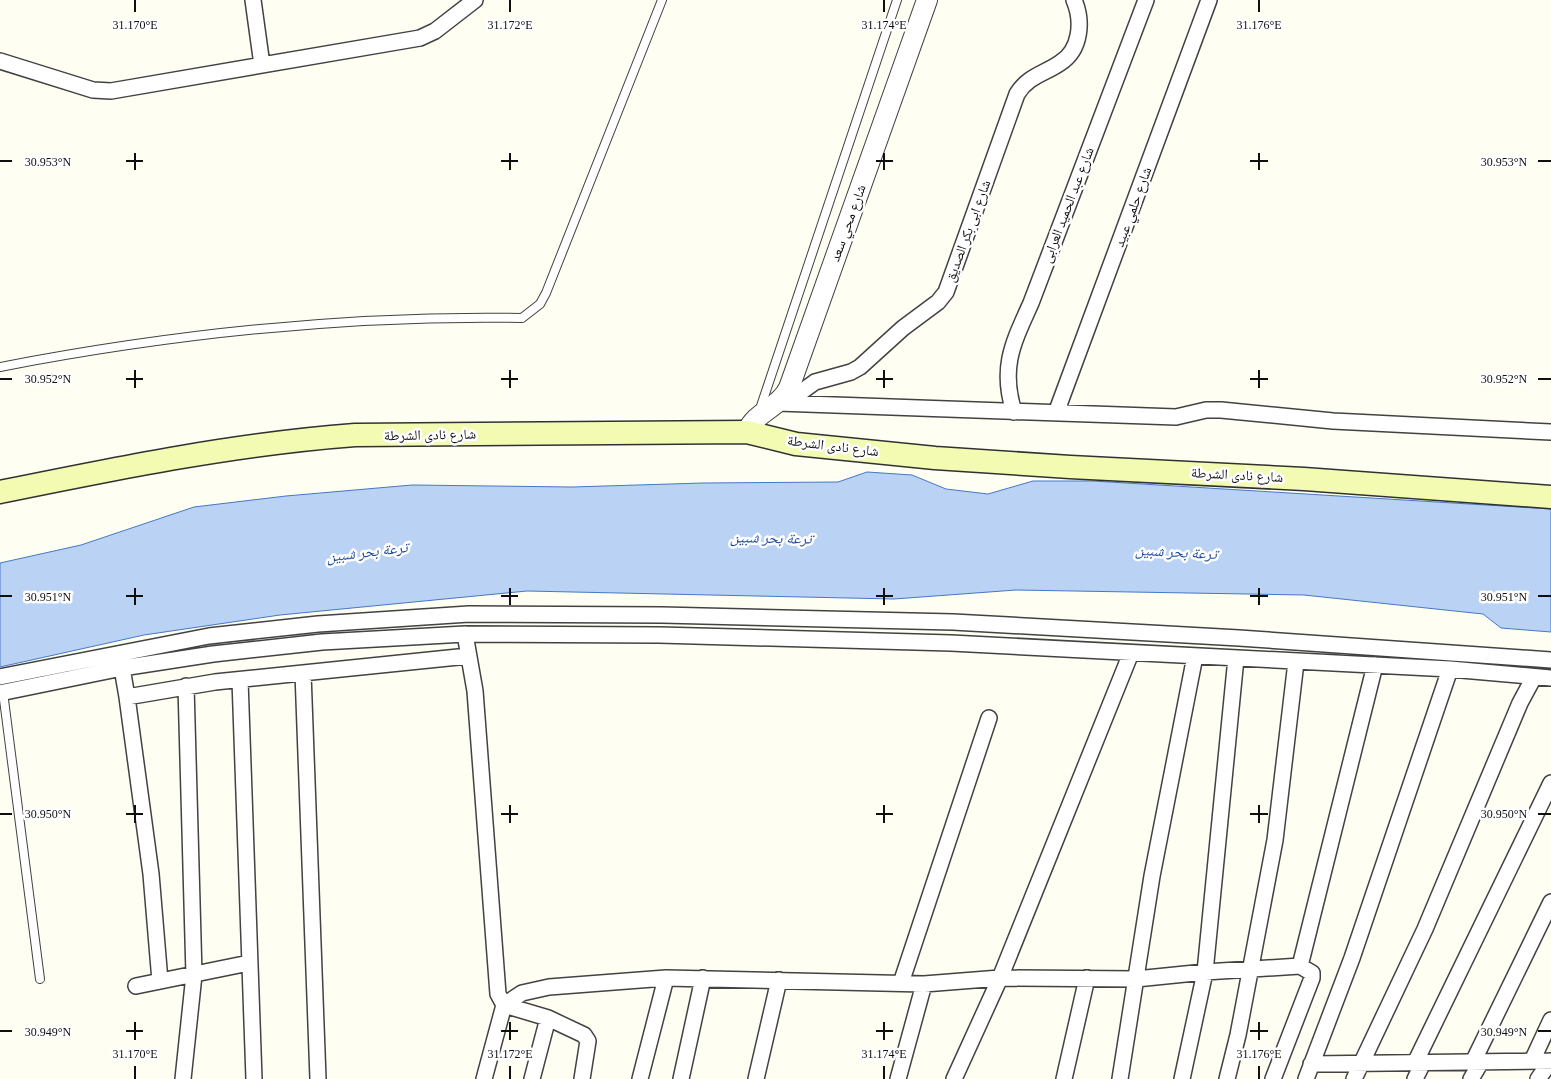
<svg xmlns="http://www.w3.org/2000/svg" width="1551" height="1079" viewBox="0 0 1551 1079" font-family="'Times New Roman','Noto Naskh Arabic',serif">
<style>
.water{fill:#bad2f3;stroke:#4578c5}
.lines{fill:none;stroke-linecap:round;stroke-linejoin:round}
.service-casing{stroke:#424242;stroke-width:10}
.minor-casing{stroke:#424242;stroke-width:18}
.tertiary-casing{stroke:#424242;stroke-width:22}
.secondary-casing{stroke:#313131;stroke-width:25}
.service{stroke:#fff;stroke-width:8}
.minor{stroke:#fff;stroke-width:15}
.tertiary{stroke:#fff;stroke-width:20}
.secondary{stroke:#f3fab2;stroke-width:22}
.ticks{fill:none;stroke:#0f0f0f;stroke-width:2}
.labels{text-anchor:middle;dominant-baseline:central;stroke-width:5;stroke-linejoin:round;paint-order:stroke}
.street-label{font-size:14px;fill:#0f0f0f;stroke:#fff}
.water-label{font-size:15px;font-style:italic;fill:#1f4c9a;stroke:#fff}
.ticks-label{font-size:12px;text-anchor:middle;fill:#0f0f0f;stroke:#fff;stroke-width:5;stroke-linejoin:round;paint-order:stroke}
</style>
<rect width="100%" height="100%" fill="#fefef2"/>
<path class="water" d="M867,472L912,475L946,489L988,494L1033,481H1093L1551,509V632L1501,628L1483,614L1304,595L1016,590L894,599L527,591L280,615L144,635L0,667V563L81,545L194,507L286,496L412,485L572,487L703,483L838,482Z"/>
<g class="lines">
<g class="service-casing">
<path id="service" d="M0,367C171,334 347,315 522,318L540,304L546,293L662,0
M760,409L897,0
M3,692L40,979"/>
</g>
<g class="minor-casing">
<path id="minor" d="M253,0L262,65
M0,61L93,90L111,91L420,38L435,31L475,0
M778,403L1176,417L1206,410H1221L1333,421L1551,432
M780,403L797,395L815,382L851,372L860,367L903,328L938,302L946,292L1017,94C1028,76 1044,74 1060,63C1081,50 1083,21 1074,0
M1014,412C1000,367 1013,343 1031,303L1146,0
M1056,413L1209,0
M465,634L475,691L498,994L504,1005L548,1018L584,1035L588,1041L582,1079
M122,668L127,697L215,682L468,656
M303,673L318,1079
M0,677L209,636L318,624L469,614L662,615L953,622L1239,638L1551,660
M240,680L254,1079
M0,693L122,668L213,654L322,642L465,634L659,635L951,643L1450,669L1551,678
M127,697L151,874L160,981
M901,983L989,718
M136,986L249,963
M1532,1061L1551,1020
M1473,1062L1551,902
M1415,1063L1551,783
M1311,1064L1551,1061
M183,1079L194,975L186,686
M484,1079L504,1005L522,993L549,987L666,978L924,984L1000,978L1136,979L1205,972L1300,966
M532,1079L548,1018
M640,1079L666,978
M681,1079L703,978
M756,1079L779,980
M898,1079L924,984
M954,1079L1000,978L1131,653
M1064,1079L1087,978
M1120,1079L1152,876L1195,656
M1182,1079L1205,972L1236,658
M1227,1079L1238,1035L1275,840L1296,662
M1273,1079L1312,978V973L1300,966L1375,665
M1306,1079L1352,958L1450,669
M1354,1079L1425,929L1520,703L1534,677
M1415,1079L1423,1063
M1471,1079L1481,1062
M1538,1079L1551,1061"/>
</g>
<g class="tertiary-casing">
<path id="tertiary" d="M747,432C756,411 779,408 789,388L927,0"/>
</g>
<g class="secondary-casing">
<path id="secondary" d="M0,492C118,468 235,444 355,435L747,432L796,444L935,458L1070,467L1304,479L1551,497"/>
</g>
<use href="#service" class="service"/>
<use href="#minor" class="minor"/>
<use href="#tertiary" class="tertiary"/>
<use href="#secondary" class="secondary"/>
</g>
<path class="ticks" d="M135,0V12M510,0V12M884,0V12M1259,0V12M135,153V170M510,153V170M884,153V170M1259,153V170M0,161H12M126,161H143M501,161H518M876,161H893M1250,161H1268M1538,161H1551M135,370V388M510,370V388M884,370V388M1259,370V388M0,379H12M126,379H143M501,379H518M876,379H893M1250,379H1268M1538,379H1551M135,588V605M510,588V605M884,588V605M1259,588V605M0,596H12M126,596H143M501,596H518M876,596H893M1250,596H1268M1538,596H1551M135,805V823M510,805V823M884,805V823M1259,805V823M0,814H12M126,814H143M501,814H518M876,814H893M1250,814H1268M1538,814H1551M135,1022V1040M510,1022V1040M884,1022V1040M1259,1022V1040M0,1031H12M126,1031H143M501,1031H518M876,1031H893M1250,1031H1268M1538,1031H1551M135,1066V1079M510,1066V1079M884,1066V1079M1259,1066V1079"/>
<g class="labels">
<g class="street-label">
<text transform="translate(1068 205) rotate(-69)">شارع عبد الحميد العرابى</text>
<text transform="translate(1133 207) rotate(-70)">شارع حلمي عبيد</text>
<text transform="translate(848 223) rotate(-70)">شارع محي سعد</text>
<text transform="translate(968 231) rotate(-70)">شارع ابى بكر الصديق</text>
<text transform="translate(430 435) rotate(-1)">شارع نادى الشرطة</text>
<text transform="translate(833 446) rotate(7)">شارع نادى الشرطة</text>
<text transform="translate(1237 475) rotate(3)">شارع نادى الشرطة</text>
</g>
<g class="water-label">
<text transform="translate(771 538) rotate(1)">ترعة بحر شبين</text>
<text transform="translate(367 552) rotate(-7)">ترعة بحر شبين</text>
<text transform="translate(1176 552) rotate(3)">ترعة بحر شبين</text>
</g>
</g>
<g class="ticks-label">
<text x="135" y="29">31.170°E</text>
<text x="510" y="29">31.172°E</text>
<text x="884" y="29">31.174°E</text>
<text x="1259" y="29">31.176°E</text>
<text x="48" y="166">30.953°N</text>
<text x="1504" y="166">30.953°N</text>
<text x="48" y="383">30.952°N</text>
<text x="1504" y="383">30.952°N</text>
<text x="48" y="601">30.951°N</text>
<text x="1504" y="601">30.951°N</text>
<text x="48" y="818">30.950°N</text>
<text x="1504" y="818">30.950°N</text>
<text x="48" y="1036">30.949°N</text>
<text x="1504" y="1036">30.949°N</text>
<text x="135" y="1058">31.170°E</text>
<text x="510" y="1058">31.172°E</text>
<text x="884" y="1058">31.174°E</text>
<text x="1259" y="1058">31.176°E</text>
</g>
</svg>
